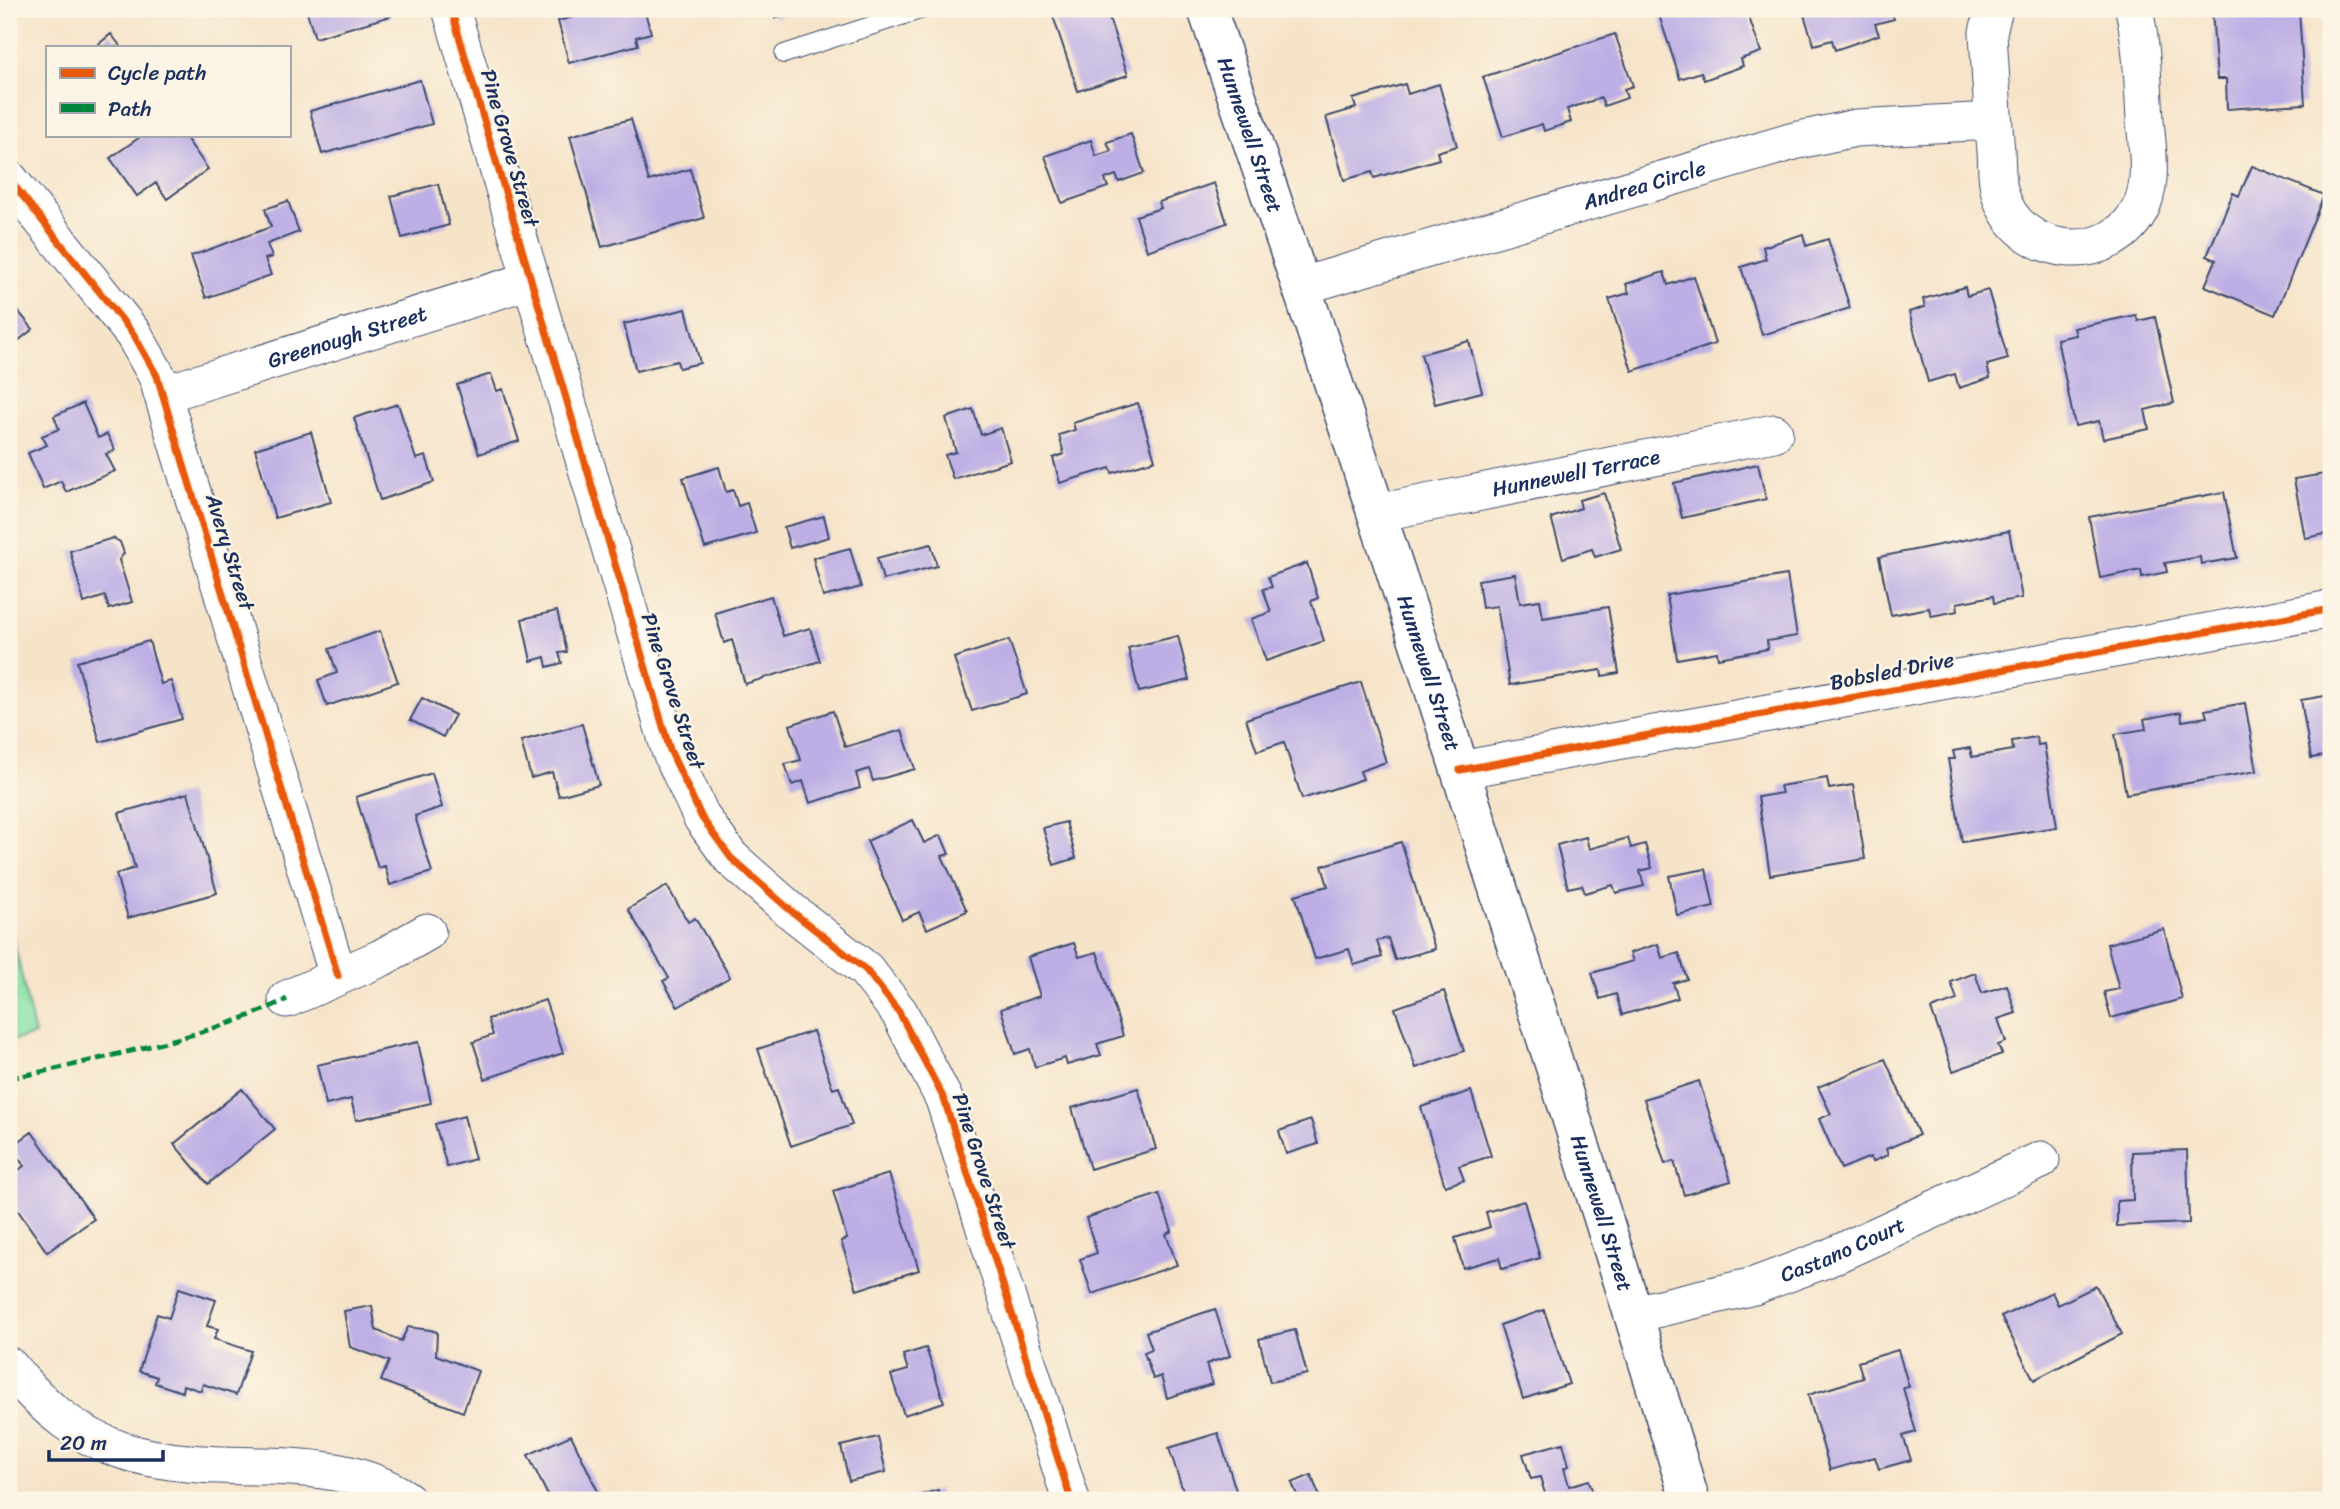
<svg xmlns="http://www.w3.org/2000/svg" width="2340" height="1509" viewBox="0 0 2340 1509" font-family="Sriracha,sans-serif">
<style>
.park{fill:url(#park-tufts);stroke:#528882;stroke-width:2}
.building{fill:#bdafe5}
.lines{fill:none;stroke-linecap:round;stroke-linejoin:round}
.lane-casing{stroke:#3c4a6e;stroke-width:20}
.street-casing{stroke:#3c4a6e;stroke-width:39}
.secondary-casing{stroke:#3c4a6e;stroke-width:41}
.lane{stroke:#fff;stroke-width:18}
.street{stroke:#fff;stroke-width:37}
.secondary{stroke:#fff;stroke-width:38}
.quiet{stroke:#00873e;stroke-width:5;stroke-dasharray:10 5;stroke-linecap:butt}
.cycleway-casing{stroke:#fcf5e5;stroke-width:11}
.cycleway{stroke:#e8590c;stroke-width:7}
.labels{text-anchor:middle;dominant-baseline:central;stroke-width:5;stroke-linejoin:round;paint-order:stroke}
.street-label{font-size:21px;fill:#1b2f5e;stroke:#fcf5e5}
</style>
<defs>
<pattern id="park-tufts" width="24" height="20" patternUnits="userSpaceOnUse" patternTransform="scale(1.75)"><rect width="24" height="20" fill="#88e1a6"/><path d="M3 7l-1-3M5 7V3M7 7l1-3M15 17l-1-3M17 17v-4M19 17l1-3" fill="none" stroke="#75c191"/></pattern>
</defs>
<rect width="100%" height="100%" fill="#fcf5e5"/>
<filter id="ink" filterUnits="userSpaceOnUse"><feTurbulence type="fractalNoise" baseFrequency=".0143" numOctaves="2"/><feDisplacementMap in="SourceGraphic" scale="14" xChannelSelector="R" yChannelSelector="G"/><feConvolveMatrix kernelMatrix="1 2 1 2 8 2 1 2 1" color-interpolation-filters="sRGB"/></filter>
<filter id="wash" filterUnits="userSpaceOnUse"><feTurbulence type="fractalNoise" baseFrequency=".00686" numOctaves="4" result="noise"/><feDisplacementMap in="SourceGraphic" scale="28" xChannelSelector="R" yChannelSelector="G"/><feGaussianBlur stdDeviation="1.57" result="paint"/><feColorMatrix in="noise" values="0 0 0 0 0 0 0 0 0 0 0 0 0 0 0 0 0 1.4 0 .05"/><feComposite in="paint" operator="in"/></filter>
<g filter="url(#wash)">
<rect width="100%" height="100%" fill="#f6e4c9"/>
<path class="park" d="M9,921L35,1035L9,1041Z"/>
<g id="blocks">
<path class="building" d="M306,9H389L391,16L315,38Z
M604,9H644L651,33L636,37L638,45L569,63L558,21Z
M771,9H799L775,18Z
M1074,9H1106L1128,75L1078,91L1053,16Z
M1657,9H1746L1761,52L1741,59L1743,66L1704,80L1701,72L1680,79Z
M1802,9H1891L1894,19L1875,24L1879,35L1835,50L1832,40L1814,45Z
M2223,9H2299L2305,104L2227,109L2226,79H2217L2212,11Z
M111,34L121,47H95Z
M1615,34L1633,86L1624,89L1627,98L1604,106L1601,98L1567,109L1571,122L1544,131L1542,124L1503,137L1483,77Z
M420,80L432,124L322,154L310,111Z
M1405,84L1408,94L1439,84L1457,146L1437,152L1439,159L1374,178L1372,172L1344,180L1326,117L1356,108L1353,99Z
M631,119L649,181L690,169L704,218L602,247L570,136Z
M1131,134L1144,173L1119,182L1116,175L1105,179L1108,187L1062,203L1045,156L1091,140L1096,156L1111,151L1107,142Z
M143,135H184L208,169L167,199L156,183L137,196L110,158Z
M2252,166L2324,195L2275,315L2205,286L2216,260L2207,256L2233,193L2239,196Z
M1214,183L1227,223L1147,251L1136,216L1161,208L1159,202Z
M438,184L449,225L402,238L391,196Z
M288,201L299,232L267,244L272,257L265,259L271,275L206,298L191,256L271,227L265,209Z
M1803,234L1806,246L1828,239L1850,308L1762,335L1741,267L1766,259L1763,247Z
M1664,272L1668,285L1694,276L1715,344L1632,371L1609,299L1629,293L1626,284Z
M1965,287L1967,296L1988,290L2008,359L1987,365L1990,378L1959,388L1955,374L1928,382L1909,312L1925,307L1923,299Z
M9,300L33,329L9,348Z
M686,309L700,363L679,368L677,361L636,371L624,324Z
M2136,315L2138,321L2155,317L2174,403L2145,410L2149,429L2103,439L2099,421L2075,426L2057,339L2076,335L2074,328Z
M1469,341L1482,392L1435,404L1421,354Z
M491,374L497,391L503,389L519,441L479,454L457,385Z
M83,403L98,438L107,434L115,450L106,454L115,471L66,492L61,481L43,489L28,453L47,445L42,436L59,429L54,416Z
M1138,403L1155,460L1112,473L1110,468L1060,483L1053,458L1064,454L1059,435L1075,430L1073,423Z
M398,404L416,459L426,456L434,482L380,500L354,418Z
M973,409L981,435L1001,428L1011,461L953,479L945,455L956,452L946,418Z
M311,432L331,502L275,518L255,449Z
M1758,464L1766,499L1682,518L1674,483Z
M719,467L726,492L733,490L738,506L747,503L756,533L705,548L683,478Z
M2331,473V533L2305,538L2294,479Z
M2224,492L2237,558L2201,564L2200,557L2165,563L2167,572L2142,577L2141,570L2100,578L2089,517Z
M1604,493L1621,549L1595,557L1592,549L1563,558L1551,518L1581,508L1579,500Z
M824,516L829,537L790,548L784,527Z
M2009,531L2022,598L1994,603L1993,596L1957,603L1958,611L1931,616L1929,608L1891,615L1879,557Z
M113,538L120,542L124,553L119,560L132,602L109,609L105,596L84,603L70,551Z
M931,544L937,566L883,580L877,558Z
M850,548L861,587L823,597L813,558Z
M1307,563L1318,598L1311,601L1324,641L1266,661L1251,619L1271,612L1263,589L1272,587L1268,577Z
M1515,574L1520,603L1540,600L1543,618L1608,607L1619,673L1602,676L1601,670L1510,685L1497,606L1482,608L1478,580Z
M1787,575L1797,636L1767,641L1768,649L1718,658L1717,652L1677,659L1667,595Z
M771,596L783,636L810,628L820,661L745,684L732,640L724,643L715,613Z
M557,611L567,652L559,653L562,663L547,667L545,657L531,661L522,619Z
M380,631L398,682L327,706L318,680L337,673L329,649Z
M1178,636L1189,680L1139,692L1128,648Z
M1009,640L1027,694L972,711L954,658Z
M149,641L161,684L171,681L182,719L100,742L77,662Z
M1361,682L1386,762L1360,771L1363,779L1302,799L1284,742L1257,751L1246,719Z
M2331,695V755L2311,758L2301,700Z
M422,698L455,715L443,737L410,720Z
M2245,703L2257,771L2126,794L2115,734L2146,729L2144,719L2181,712L2182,721L2207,717L2205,710Z
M833,711L845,747L902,730L915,769L873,781L869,769L856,773L860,788L810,803L803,781L792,785L785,764L801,760L790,725Z
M582,724L599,785L559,796L552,772L531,778L521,741Z
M2036,737L2038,745L2044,744L2057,827L1962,842L1948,759H1955L1953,751L1970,748L1972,757L2013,750L2012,741Z
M432,773L442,807L415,816L432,872L390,885L385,866L378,868L356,797Z
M1827,778L1829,789L1853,785L1865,859L1770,875L1758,797L1782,793L1780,786Z
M188,793L217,893L128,918L116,874L135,868L119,813Z
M913,820L924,843L941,835L949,854L942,856L967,911L927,929L919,912L902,920L867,841Z
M1066,822L1076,858L1054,865L1043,828Z
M1586,837L1589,849L1628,838L1631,848L1645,844L1652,868L1640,871L1644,886L1616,893L1613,885L1585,893L1582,885L1568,888L1557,845Z
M1401,842L1435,949L1395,960L1388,938L1377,941L1382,957L1354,965L1349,949L1315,959L1295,895L1328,886L1322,866Z
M1706,869L1714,907L1677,915L1669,876Z
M667,886L688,922L695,918L730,977L678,1007L663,981L669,978L628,909Z
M2164,929L2182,999L2111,1018L2104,992L2119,989L2107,944Z
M1074,943L1079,957L1097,952L1123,1036L1097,1044L1101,1055L1067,1065L1065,1058L1035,1067L1030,1049L1015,1054L1001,1009L1040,996L1028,957Z
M1658,944L1662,958L1679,953L1687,979L1673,983L1678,998L1622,1015L1616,994L1600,999L1592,973L1633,961L1630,953Z
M1975,973L1982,993L2007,985L2016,1013L1998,1019L2006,1042L1998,1045L2002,1054L1953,1071L1931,1009L1957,1000L1951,982Z
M1444,991L1464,1051L1416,1068L1395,1008Z
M545,1000L563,1053L485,1079L473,1042L493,1035L488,1019Z
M813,1031L833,1089L839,1087L852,1125L791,1146L758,1049Z
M418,1042L431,1103L356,1120L351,1099L326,1105L317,1065Z
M1885,1059L1919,1135L1886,1149L1888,1155L1872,1162L1870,1157L1841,1169L1819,1119L1831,1114L1818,1087Z
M1699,1081L1731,1181L1684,1195L1674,1161L1665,1164L1644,1099Z
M1138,1088L1156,1149L1090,1169L1072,1108Z
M242,1089L275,1129L208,1184L174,1144Z
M1471,1091L1491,1156L1459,1166L1464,1180L1445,1186L1421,1107Z
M464,1116L475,1159L447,1167L435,1124Z
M1311,1120L1318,1144L1286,1154L1279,1131Z
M32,1132L94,1219L47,1252L12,1202L17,1198L9,1186V1177L24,1166L11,1147Z
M2187,1150L2189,1223L2117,1226V1201L2133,1200L2132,1152Z
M889,1174L919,1270L857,1290L841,1241L847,1239L833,1191Z
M1159,1194L1172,1231L1166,1234L1177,1265L1092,1294L1080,1259L1097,1253L1086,1218Z
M1524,1201L1540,1258L1502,1269L1499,1258L1463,1268L1455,1238L1490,1227L1486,1212Z
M2096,1286L2122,1334L2034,1380L2001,1317L2052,1292L2058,1305Z
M179,1288L216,1300L207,1326L218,1329L214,1339L251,1351L236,1395L203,1384L201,1391L183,1385L182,1392L155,1383L157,1377L139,1371L157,1314L169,1318Z
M372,1306L376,1330L401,1341L408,1327L430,1330L437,1332L436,1355L478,1371L463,1412L381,1381L389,1361L350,1347L344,1311Z
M1215,1309L1230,1356L1206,1364L1212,1384L1167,1398L1161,1376L1153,1379L1144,1352L1152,1349L1146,1332Z
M1544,1310L1569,1384L1523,1399L1500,1325Z
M1295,1330L1307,1374L1270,1382L1259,1339Z
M926,1348L944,1402L904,1415L891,1375L908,1370L903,1355Z
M1898,1350L1909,1387L1903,1388L1916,1432L1903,1436L1911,1460L1879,1469L1875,1457L1830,1470L1808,1395L1863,1378L1858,1362Z
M1218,1433L1239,1500H1186L1169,1448Z
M571,1435L602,1500H550L528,1455Z
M878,1437L886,1472L849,1481L841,1446Z
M1563,1443L1569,1466L1564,1468L1569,1486L1589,1480L1595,1500H1547L1540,1477L1531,1479L1523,1454Z
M1311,1475L1320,1497L1312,1500H1299L1292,1483Z
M938,1490L941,1500H906V1499Z"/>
</g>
</g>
<g filter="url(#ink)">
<use href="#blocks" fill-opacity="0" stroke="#3c4a6e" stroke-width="2"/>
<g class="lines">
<g class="lane-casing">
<path id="lane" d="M784,54L923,9"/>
</g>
<g class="street-casing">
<g id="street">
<path d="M451,9L670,750L702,818L731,858L790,910L866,970L899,1012L944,1099L1071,1500"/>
<path d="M1994,9L1988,32L1989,50C1991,84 1993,117 1996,151C1997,165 1996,180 2000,193C2018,260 2114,268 2142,205C2153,179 2147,147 2145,120C2143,83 2142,45 2134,9"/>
<path d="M9,179L134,335L157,376L338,976"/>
<path id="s1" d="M1302,286L1794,141L1856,128L1993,121"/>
<path id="s2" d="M164,394L531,280"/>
<path id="s3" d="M1377,513L1774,433"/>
<path d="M1460,770L2331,609"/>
<path d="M287,999L381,958L427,932"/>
<path id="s4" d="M1634,1314L1754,1286L1826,1259L2041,1160"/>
<path d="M9,1366C84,1459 152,1465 264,1466C313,1467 364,1471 407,1500"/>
</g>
</g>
<g class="secondary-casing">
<g id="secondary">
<path id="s5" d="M1207,9C1312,314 1413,621 1511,929C1572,1119 1633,1309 1690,1500"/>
</g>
</g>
<use href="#lane" class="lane"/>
<use href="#street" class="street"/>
<use href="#secondary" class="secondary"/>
<path class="quiet" d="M9,1078C51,1071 93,1060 135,1050C191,1035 235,1025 287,999"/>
<g class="cycleway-casing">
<path id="cycleway" d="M451,9L670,750L702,818L731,858L790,910L866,970L899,1012L944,1099L1071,1500
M9,179L134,335L157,376L338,976
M1460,770L2331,609"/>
</g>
<use href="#cycleway" class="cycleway"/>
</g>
</g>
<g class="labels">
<g class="street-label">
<text stroke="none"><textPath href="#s5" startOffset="133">Hunnewell Street</textPath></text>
<text transform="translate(510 148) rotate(74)">Pine Grove Street</text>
<text stroke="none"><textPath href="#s1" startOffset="357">Andrea Circle</textPath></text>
<text stroke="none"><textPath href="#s2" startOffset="192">Greenough Street</textPath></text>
<text stroke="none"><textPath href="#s3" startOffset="203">Hunnewell Terrace</textPath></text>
<text transform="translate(230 552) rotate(73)">Avery Street</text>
<text transform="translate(1892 671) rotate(-11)">Bobsled Drive</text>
<text stroke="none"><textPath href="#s5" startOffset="700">Hunnewell Street</textPath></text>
<text transform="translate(673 691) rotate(72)">Pine Grove Street</text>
<text transform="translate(984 1171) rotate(72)">Pine Grove Street</text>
<text stroke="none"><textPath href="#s5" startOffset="1267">Hunnewell Street</textPath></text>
<text stroke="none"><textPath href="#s4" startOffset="219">Castano Court</textPath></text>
</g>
</g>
<rect width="2340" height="1509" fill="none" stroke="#fcf5e5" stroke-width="35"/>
<rect x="46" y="46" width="245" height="91" fill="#fcf5e5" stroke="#a2a6af" stroke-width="2"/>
<rect x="60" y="68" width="35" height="10" fill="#e8590c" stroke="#a2a6af" stroke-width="2"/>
<text x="108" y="80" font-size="21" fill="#1b2f5e">Cycle path</text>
<rect x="60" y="103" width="35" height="10" fill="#00873e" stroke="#a2a6af" stroke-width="2"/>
<text x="108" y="116" font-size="21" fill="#1b2f5e">Path</text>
<path d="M49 1450v10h114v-10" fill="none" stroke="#1b2f5e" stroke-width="3.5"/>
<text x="60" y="1450" font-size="21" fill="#1b2f5e" stroke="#fcf5e5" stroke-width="5" paint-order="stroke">20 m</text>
</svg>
